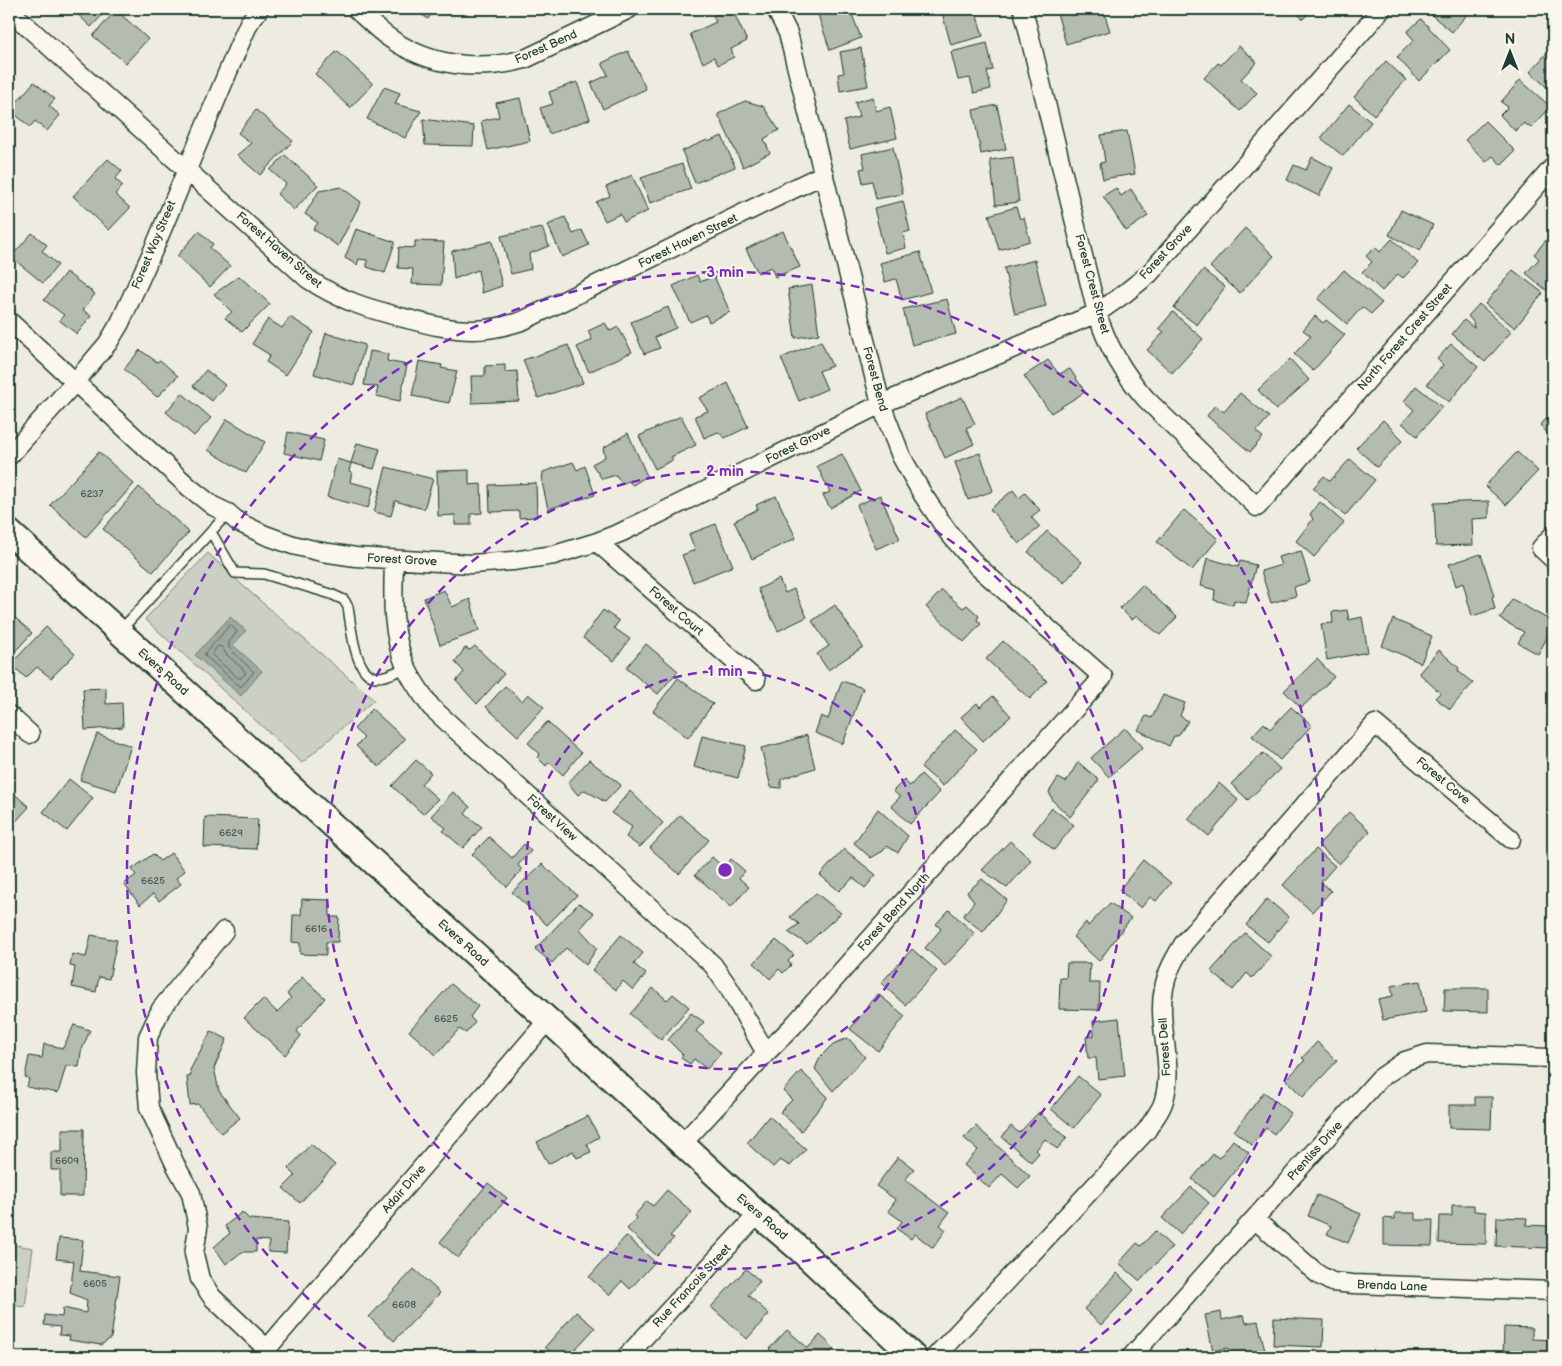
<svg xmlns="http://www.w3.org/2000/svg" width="1562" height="1366" viewBox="0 0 1562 1366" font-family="'Balsamiq Sans',sans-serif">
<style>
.green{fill:#cbcfc4;stroke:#75867c}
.water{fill:#9fa89f;stroke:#6c7d74}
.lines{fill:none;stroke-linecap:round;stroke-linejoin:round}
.shore{stroke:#52685f;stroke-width:1}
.building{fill:#b4bbb0;stroke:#1f3d34}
.lane-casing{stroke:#1f3d34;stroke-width:12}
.street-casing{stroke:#1f3d34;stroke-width:21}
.secondary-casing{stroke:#1f3d34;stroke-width:28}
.lane{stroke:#fbf7ec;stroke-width:9}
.street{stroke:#fbf7ec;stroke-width:18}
.secondary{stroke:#fbf7ec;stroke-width:24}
.ring{fill:none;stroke:#7b2cbf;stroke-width:2.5;stroke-dasharray:9 6}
.labels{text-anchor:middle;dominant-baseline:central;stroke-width:4;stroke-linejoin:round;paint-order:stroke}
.number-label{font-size:10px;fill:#445c53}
.street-label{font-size:12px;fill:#1f3d34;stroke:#fbf7ec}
.centre{fill:#7b2cbf;stroke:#fbf7ec;stroke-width:2.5}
.ring-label{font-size:15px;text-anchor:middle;font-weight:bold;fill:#7b2cbf;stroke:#fbf7ec;stroke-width:4;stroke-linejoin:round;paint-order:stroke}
</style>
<rect width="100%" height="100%" fill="#eeece1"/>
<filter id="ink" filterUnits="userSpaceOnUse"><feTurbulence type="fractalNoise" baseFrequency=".02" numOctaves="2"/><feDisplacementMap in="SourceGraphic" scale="10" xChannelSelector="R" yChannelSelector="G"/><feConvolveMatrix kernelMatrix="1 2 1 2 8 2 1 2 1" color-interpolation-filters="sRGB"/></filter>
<g filter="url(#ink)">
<path class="green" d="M208,553L241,584L374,700L302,763L145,619Z
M9,1244L33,1248L25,1307L9,1305Z"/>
<path class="water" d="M230,617L246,631L233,645L262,671L241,696L195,655Z"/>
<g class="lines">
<path class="shore" d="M231,625L237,632L229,642V648L254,672L241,687L204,655L229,626Z
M218,646L222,647L226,654L245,671V674L241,678H238L213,656V653Z"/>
</g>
<path class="building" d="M72,9H108L91,27Z
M414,9H435L428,19Z
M729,9H732L747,41L731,49L734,57L718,65L714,57L703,63L690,34L716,22L713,16Z
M816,9H850L861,38L830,50Z
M941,9H975L983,36L951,45Z
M1070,9H1103L1110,31L1066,44L1057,13Z
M1292,9H1313L1303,19Z
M1433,9H1472L1452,32L1429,13Z
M116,10L148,39L126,63L93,36Z
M1421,19L1450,50L1419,81L1397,57L1414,40L1407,32Z
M987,43L993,70L987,71L991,89L974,93L970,78L958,80L951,52Z
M1239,46L1257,62L1241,79L1257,93L1240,111L1204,78L1218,63L1221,65Z
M1553,46V93L1530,72Z
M861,48L868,86L840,91L838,74L844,73L840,52Z
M337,51L373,84L350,108L315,74Z
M628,51L646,89L603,109L591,83L608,75L602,63Z
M1386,61L1406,80L1374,115L1354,97Z
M1520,80L1551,107L1531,128L1524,123L1515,131L1500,115L1508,107L1501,102Z
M34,82L55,99L49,106L60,115L47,131L35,121L30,127L10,110Z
M577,82L590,119L549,134L540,108L553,104L549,92Z
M384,87L400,93L395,104L421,111L405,138L367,119Z
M873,97L876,111L890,107L897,138L850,149L844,121L859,117L855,102Z
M520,98L530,141L488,150L481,121L499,117L496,103Z
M745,101L763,106L779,130L764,139L770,153L743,167L718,114Z
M1349,104L1371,122L1343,156L1321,138Z
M997,105L1006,149L981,154L973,110Z
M256,110L293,141L260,175L237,155L251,143L238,133Z
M423,119L474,126L473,146L425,145Z
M1485,121L1515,151L1501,165L1493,156L1486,162L1465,140Z
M1127,131L1135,174L1103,179L1100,163L1105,162L1101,135Z
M722,136L735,167L695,183L682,151L707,140L708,142Z
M893,147L903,194L876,199L872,181L863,183L860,169L865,168L862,154Z
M285,155L318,185L294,210L277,194L286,184L270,170Z
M1013,157L1019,202L996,205L990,160Z
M1312,157L1333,168L1319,196L1287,180L1294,165L1306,170Z
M108,159L122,171L115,179L123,186L115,194L130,208L109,230L73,196Z
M682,164L691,189L650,203L641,178Z
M632,175L648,211L624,222L620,214L605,221L596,202L610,196L606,187Z
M341,187L361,202L338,246L313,229L318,223L305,214L319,191Z
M1116,188L1121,196L1131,189L1148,216L1126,231L1103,196Z
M903,201L910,231L903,233L906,248L885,253L874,208Z
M1016,207L1020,219L1024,217L1030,241L999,250L989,215Z
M1401,210L1433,225L1420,251L1389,235Z
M565,217L573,234L582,230L589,245L562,257L548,225Z
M9,226L14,231L9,238Z
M542,228L549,246L529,254L531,269L511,274L501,236Z
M1245,228L1274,256L1240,293L1210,267Z
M356,229L395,242L385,273L367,267V260L359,259L357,265L345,258Z
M199,231L213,244L210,248L230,266L210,287L177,256Z
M783,231L800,267L775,277L771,267L758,273L746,249Z
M32,233L47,245L42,251L58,265L43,283L11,257Z
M1392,239L1418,263L1403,278L1398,274L1382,291L1362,272L1372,262L1366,256L1375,247L1380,252Z
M1547,239L1553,244V289L1550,286L1546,290L1526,273L1539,259L1534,254Z
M415,241L444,242L441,285L412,284L413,269L398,268L399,247L415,248Z
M492,241L502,286L482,293L478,270L454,279L452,251Z
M920,252L931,292L902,300L896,279L885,282L880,263Z
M1035,260L1046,306L1015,314L1004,268Z
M1203,270L1225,287L1197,325L1174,308Z
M1344,270L1382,303L1371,314L1362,307L1347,324L1318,299Z
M1513,270L1543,293L1515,328L1485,304Z
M66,272L95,294L83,310L91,316L77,334L59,320L64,315L44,300Z
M697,275L700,282L714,276L730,312L709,322L706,315L690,322L673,286Z
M239,276L270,304L242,332L225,318L232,312L214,294Z
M812,285L819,334L795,338L788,289Z
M947,299L956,334L912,345L903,309Z
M1479,304L1511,332L1485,362L1452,334L1464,320L1474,328L1473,322L1468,316Z
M668,307L676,328L655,337L660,348L644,354L631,322Z
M1173,312L1203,339L1172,373L1147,350L1164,332L1159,328Z
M1315,316L1323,323L1326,320L1345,335L1313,371L1294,354L1311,336L1303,330Z
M290,317L314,332L286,375L266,362L270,355L252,344L268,319L282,328Z
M605,323L610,331L618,327L632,352L589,372L577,347L592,340L588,331Z
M326,333L365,345L354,385L314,374Z
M821,341L832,366L819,371L827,389L799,401L781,358Z
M1451,344L1478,367L1449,402L1427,384L1443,365L1437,359Z
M568,345L583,383L538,398L523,360Z
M140,350L157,362L160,360L178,376L157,397L124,369Z
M370,351L388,354L387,361L407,365L400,401L376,396L378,387L364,385Z
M1290,359L1309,380L1276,410L1258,390Z
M1048,360L1059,374L1070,369L1085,392L1051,413L1024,376Z
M419,361L442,365L441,368L457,371L449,403L412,396Z
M505,365V372L517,371L519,401L472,403L471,376H485V366Z
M206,370L225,385L212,401L193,386Z
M728,383L748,427L725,438L718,432L704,438L695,416L708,411L699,398Z
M1416,386L1442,407L1417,436L1402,423L1414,410L1404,401Z
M182,393L211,418L194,436L166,412Z
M1240,393L1269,417L1256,432L1263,437L1250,452L1207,416L1215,405L1224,412Z
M962,397L975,424L966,428L974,444L945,458L925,414Z
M1553,412V439L1540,425Z
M681,416L696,445L671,457L673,460L655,469L639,436Z
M227,419L265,442L246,473L208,450Z
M1383,420L1403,440L1377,467L1356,448Z
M288,432L324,440L319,461L284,453Z
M628,433L647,476L633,485L628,481L622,484L616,475L602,479L592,464L605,457L603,448Z
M357,443L380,449L374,469L351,463Z
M99,452L134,484L86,537L50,505Z
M1517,452L1538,471L1506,505L1485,486Z
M980,453L993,491L968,500L955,462Z
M842,454L861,491L830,508L823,495L830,492L817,466Z
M337,459L351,463L349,471L352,472L350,482L374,488L368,508L327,497Z
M1350,459L1375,480L1345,516L1313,488L1324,476L1330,481Z
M573,462L577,470L585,466L595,495L548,509L542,482L543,472Z
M386,467L433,479L424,509L395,501L391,516L374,512Z
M469,470V485L481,484L482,513L471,514V525H455V515L438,516L437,471Z
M536,483L537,517L519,518V511L490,512L489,485Z
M139,487L189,532L153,572L103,529Z
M1013,490L1019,498L1025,493L1040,510L1031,517L1040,527L1019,544L990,509Z
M880,495L900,539L876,549L857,505Z
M776,496L796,538L752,559L734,521L758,509L756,505Z
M1489,501V518L1472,519L1473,545L1436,546L1434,503Z
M1320,502L1344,523L1314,557L1296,541L1313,519L1310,514Z
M1184,510L1218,539L1192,570L1157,542Z
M716,524L733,566L693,582L682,555L695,550L689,534Z
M1047,531L1082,562L1064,583L1028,552Z
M1301,551L1310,582L1294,587L1296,596L1271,603L1261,571L1281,565L1278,557Z
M1481,554L1494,596L1492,597L1495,609L1472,616L1463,583L1456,586L1449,564Z
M1207,558L1238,567L1240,561L1256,565L1246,603L1234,600L1233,605L1214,600L1215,590L1201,586Z
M779,579L785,593L794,589L807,617L778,631L758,589Z
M1142,585L1177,617L1160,635L1137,616L1132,620L1120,608Z
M444,590L452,607L470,599L479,631L440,645L424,598Z
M942,590L963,608L967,605L979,616L977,620L981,624L964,642L926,607Z
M1512,599L1553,622V627L1538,654L1518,643L1524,632L1500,619Z
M835,605L863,647L828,670L817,654L829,646L812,621Z
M603,610L619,621L614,628L630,639L614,661L583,638Z
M1347,610L1349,620L1362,617L1368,652L1327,660L1321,624L1333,623L1332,612Z
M9,612L32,633L9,658Z
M1393,619L1432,636L1421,663L1382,646Z
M46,627L75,654L51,678L37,667L26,678L11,664Z
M1003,641L1047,681L1030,699L986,659Z
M646,644L678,671L658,694L626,668Z
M475,646L504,674L477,704L456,681L464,672L455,662L465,648L470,650Z
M1439,650L1459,668L1458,671L1473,683L1450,709L1435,698L1440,693L1419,673Z
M1317,659L1334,677L1301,708L1284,691Z
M678,678L713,704L688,738L653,711Z
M842,681L863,688L843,744L815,733L821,716L828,719Z
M505,686L522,701L528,694L544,707L518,736L486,707Z
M106,688V704L122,703L123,727L85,730L83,689Z
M1163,695L1185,703L1180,716L1188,721L1178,736H1174L1169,746L1138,730L1146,716L1152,718Z
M993,696L1011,716L983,741L961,717L977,703L980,707Z
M1291,707L1312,725L1280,760L1252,736L1264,723L1270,729Z
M372,709L405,739L379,767L356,746L364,738L354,729Z
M547,722L581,753L563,775L549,762L546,766L537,757L540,754L528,743Z
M1125,728L1143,747L1109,777L1091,758Z
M955,730L977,749L943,786L921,767Z
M97,734L131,746L116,791L80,780Z
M807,735L815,768L781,779V788L771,787L761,748L782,743Z
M702,736L746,746L738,778L694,767Z
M1263,753L1280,769L1248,800L1231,784Z
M416,760L431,773L421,784L438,799L423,814L392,786Z
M589,760L621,785L605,802L585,790L578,795L568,783Z
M1078,762L1099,780L1070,817L1053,801L1049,792L1058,778L1066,782Z
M921,774L940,792L910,824L891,806L900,797L893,791L904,780L910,786Z
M69,779L93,798L67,831L43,812Z
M1219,783L1238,800L1209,836L1188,819Z
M9,789L29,807L9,829Z
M630,791L663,823L640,847L626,837L632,827L611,813Z
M453,792L470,807L465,814L482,827L463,848L443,831L446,828L431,816Z
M1052,808L1074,825L1054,850L1033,833Z
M878,809L908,836L898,853L887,846L883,851L871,858L854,843Z
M1349,812L1370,831L1339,864L1318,845Z
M680,815L709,840L679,874L650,848Z
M205,817L258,819L256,849L204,847Z
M489,837L512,858L524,844L531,851L518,865L522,870L507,887L472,854Z
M1010,841L1031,860L1007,888L982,870Z
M844,849L876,875L865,888L853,878L839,891L820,875Z
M1316,849L1335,866L1321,882L1331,891L1312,912L1283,885Z
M171,853L185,871L176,878L181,884L159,901L153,894L140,905L124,884L136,875L132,869L153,854L160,861Z
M712,857L724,868L731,859L745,871L739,878L749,887L731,907L695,875Z
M1143,860L1171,883L1156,901L1150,897L1141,908L1119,890Z
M542,864L577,895L547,925L512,892Z
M982,879L1007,900L983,932L963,916L974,902L967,892Z
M816,893L841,913L807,944L788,932L799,924L790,917Z
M302,899L330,900V917H339L338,942H326V955L300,954V943L292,942L293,915H301Z
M1267,899L1289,917L1268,942L1246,925Z
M579,903L594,913L580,929L597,948L586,965L566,948L552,963L535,949Z
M1110,903L1131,918L1099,961L1073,937L1086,922L1088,926Z
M949,910L975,934L945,966L925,948L941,929L936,924Z
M1245,933L1272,957L1252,978L1247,973L1233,990L1211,971Z
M91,935L117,940L109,979L99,977L96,992L72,987L75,967L70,966L72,954L86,957Z
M621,935L643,953L634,964L646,974L633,990L623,981L616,990L592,970Z
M776,940L794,955L788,961L791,965L783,973L779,969L770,979L754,963Z
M912,949L937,971L905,1005L881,983Z
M1067,963H1090L1089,983H1100L1099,1010L1059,1009L1060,978H1066Z
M302,977L325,998L297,1031L301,1036L285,1055L244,1018L263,999L277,1012L291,998L287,994Z
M1420,981L1426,1012L1383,1020L1378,999L1393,996L1391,986Z
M451,984L478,1006L470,1017L475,1022L466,1033L459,1029L436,1055L409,1031Z
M653,988L667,1000L673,994L689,1007L661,1040L630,1014Z
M1445,988H1488V1012L1444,1011Z
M878,994L905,1016L878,1051L850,1029Z
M691,1013L704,1022L696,1031L721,1053L707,1069L694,1059L690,1064L681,1058L683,1055L668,1040Z
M1119,1018L1125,1076L1098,1079L1096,1058H1088L1086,1037L1094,1036L1093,1021Z
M74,1025L90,1030L81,1052L79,1067L66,1066L58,1093L27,1087L29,1079L25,1077L29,1056L42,1058L44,1044L63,1048Z
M211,1031L227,1039L214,1068L219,1091L240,1118L221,1133L198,1104L190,1105L187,1077L191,1076L190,1070Z
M848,1038L865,1057L833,1091L815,1069L820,1057L833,1044Z
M1317,1042L1337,1061L1303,1097L1286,1080L1305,1060L1302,1058Z
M801,1071L828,1097L801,1131L780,1112L792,1100L783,1091Z
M1078,1076L1101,1095L1074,1128L1051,1109Z
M1264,1092L1291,1113L1274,1134L1266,1128L1252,1145L1234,1131Z
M1475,1097H1492L1491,1129L1449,1128V1105H1475Z
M1039,1112L1067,1138L1057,1149L1045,1139L1036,1150L1039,1153L1031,1162L1002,1137L1011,1126L1019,1133Z
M588,1116L599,1137L587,1144L591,1152L577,1158L573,1151L548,1164L537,1142Z
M769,1116L806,1149L790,1166L780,1160L773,1167L747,1143Z
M976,1126L1030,1176L1018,1188L1002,1174L989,1188L964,1165L978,1150L964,1138Z
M62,1129H84L83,1196H60V1170H51V1152H62Z
M1233,1140L1249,1153L1214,1197L1192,1179L1213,1154L1219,1158Z
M311,1144L335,1165L300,1203L283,1188L295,1176L288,1169Z
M898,1157L914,1169L905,1180L949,1213L940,1225L946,1230L933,1248L915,1234L911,1239L897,1229L902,1221L888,1211L896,1200L876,1186Z
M488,1183L507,1198L458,1258L440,1242Z
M1191,1187L1209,1203L1180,1234L1162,1218Z
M667,1190L692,1212L670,1236L674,1238L657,1256L627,1229L637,1218L634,1216L647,1201L653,1206Z
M1317,1195L1361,1214L1348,1243L1327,1234L1331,1226L1308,1216Z
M1452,1205H1474V1211L1486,1212V1244L1439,1243L1440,1216H1452Z
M242,1212L249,1219L288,1222L286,1253L268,1252L269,1241L256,1240V1252H242L226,1264L214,1247L230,1233L225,1226Z
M1395,1213H1415V1220H1433L1432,1246L1384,1245V1218L1395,1219Z
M1497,1217L1527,1218L1526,1225L1549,1226V1248L1496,1246Z
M1155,1231L1172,1247L1140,1281L1119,1263L1137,1243L1141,1246Z
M626,1236L655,1262L630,1289L622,1281L609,1295L589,1277Z
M59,1238L83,1240L80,1271L120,1276L111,1338L101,1345L69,1340L70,1336L59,1335L60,1327L44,1325L45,1315L62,1317L63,1308L86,1313L87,1300L70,1293L74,1261L56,1259Z
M414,1269L440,1293L394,1341L369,1317Z
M746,1269L760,1281L748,1295L769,1314L747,1339L711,1307Z
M1117,1273L1134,1290L1101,1325L1084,1309Z
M576,1312L595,1328L568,1357H556L545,1347Z
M1221,1312L1222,1320L1244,1315L1246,1323L1258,1321L1265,1351L1247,1355V1357H1230L1228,1348L1213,1351L1205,1315Z
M1274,1318L1324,1320L1323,1347L1273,1345Z
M1504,1327L1532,1328V1339L1553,1340V1357H1503Z
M787,1330L808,1348L820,1335L834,1348L826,1357H778L769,1349Z
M151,1353L160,1357H148Z"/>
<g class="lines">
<g class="lane-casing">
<path id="lane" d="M211,532L235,573L264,574L331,594L344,600L348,607C351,624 354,675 376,677C386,678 397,671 406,668
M119,632L228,513"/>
</g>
<g class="street-casing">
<path id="street" d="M356,9C366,18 377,29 388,37C429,66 477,72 525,59L629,9
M1023,9L1097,313C1107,346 1123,373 1146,399L1257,507L1553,167
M9,10L308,279C341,301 367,308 404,318C427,324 449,330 473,330C490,330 506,326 522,321L824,174
M9,321L190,488L213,506L228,513L238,522L265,535L293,545L322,552L356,557L471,564L513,561L554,555L597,542L622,532L881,404L1097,313L1124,294L1149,274L1382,9
M9,456L75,382L108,343L120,323L155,246L237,50L249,23L259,9
M1553,535L1541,548L1553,559
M597,542L756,680
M394,560C393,597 391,633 406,667C412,681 422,694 431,707L713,965L729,988L766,1053
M9,715L30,734
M224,931L161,1009L148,1037L146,1073L149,1108L176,1166L191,1193L198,1228L194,1254L200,1279L212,1297L267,1349
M682,1144L766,1053L792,1027L1103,677L977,566L948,532L923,495L901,456L881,404L788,33L776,9
M1254,1219L1319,1275L1332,1282L1353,1284L1553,1291
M260,1357L548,1020
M626,1357L758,1214
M935,1357L1147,1130C1152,1121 1162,1110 1164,1100C1175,1062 1156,1025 1164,988C1167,971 1175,958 1184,943L1375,724L1511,839
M1131,1357L1379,1079L1405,1061L1427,1054L1553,1058"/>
</g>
<g class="secondary-casing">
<path id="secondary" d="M9,532L548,1020L758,1214L798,1248L914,1357"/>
</g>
<use href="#lane" class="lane"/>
<use href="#street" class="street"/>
<use href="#secondary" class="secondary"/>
</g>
</g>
<g class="ring">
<circle cx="725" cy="870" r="199"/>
<circle cx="725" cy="870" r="399"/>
<path d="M378 1357A598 598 0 1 1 1072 1357"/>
</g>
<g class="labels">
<g class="number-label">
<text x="92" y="494">6237</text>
<text x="231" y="833">6629</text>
<text x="153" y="881">6625</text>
<text x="316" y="929">6616</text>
<text x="446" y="1019">6625</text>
<text x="67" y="1161">6609</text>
<text x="95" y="1284">6605</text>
<text x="404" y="1305">6608</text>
</g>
<g class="street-label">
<text transform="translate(546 47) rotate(-24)">Forest Bend</text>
<text transform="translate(688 241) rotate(-26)">Forest Haven Street</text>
<text transform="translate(154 245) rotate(-67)">Forest Way Street</text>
<text transform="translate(279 250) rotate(41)">Forest Haven Street</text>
<text transform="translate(1166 252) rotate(-47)">Forest Grove</text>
<text transform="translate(1092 284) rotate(75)">Forest Crest Street</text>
<text transform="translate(1405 337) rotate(-49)">North Forest Crest Street</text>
<text transform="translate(875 379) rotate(75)">Forest Bend</text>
<text transform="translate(798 445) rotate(-26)">Forest Grove</text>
<text transform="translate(402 560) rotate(3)">Forest Grove</text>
<text transform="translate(676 611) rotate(41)">Forest Court</text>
<text transform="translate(163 672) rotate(42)">Evers Road</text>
<text transform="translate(1443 781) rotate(40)">Forest Cove</text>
<text transform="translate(552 818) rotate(42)">Forest View</text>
<text transform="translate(894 912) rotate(-48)">Forest Bend North</text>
<text transform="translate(463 943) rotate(42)">Evers Road</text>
<text transform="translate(1165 1047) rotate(-94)">Forest Dell</text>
<text transform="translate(1315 1151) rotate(-48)">Prentiss Drive</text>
<text transform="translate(404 1189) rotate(-49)">Adair Drive</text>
<text transform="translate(762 1217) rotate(41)">Evers Road</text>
<text transform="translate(692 1286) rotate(-47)">Rue Francois Street</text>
<text transform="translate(1392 1286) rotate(2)">Brenda Lane</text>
</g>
</g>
<circle cx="725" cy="870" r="8" class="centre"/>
<g class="ring-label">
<text x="725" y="277">3 min</text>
<text x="725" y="476">2 min</text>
<text x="725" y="676">1 min</text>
</g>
<rect width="1562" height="1366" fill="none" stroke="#fbf7ec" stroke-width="30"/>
<rect x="15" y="15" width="1532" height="1336" fill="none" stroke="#1f3d34" stroke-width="2" filter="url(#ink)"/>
<g transform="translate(1510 52)" stroke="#fbf7ec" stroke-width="4" paint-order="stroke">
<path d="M0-4L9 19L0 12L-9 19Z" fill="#1f3d34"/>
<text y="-8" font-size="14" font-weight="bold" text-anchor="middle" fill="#1f3d34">N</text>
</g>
</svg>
